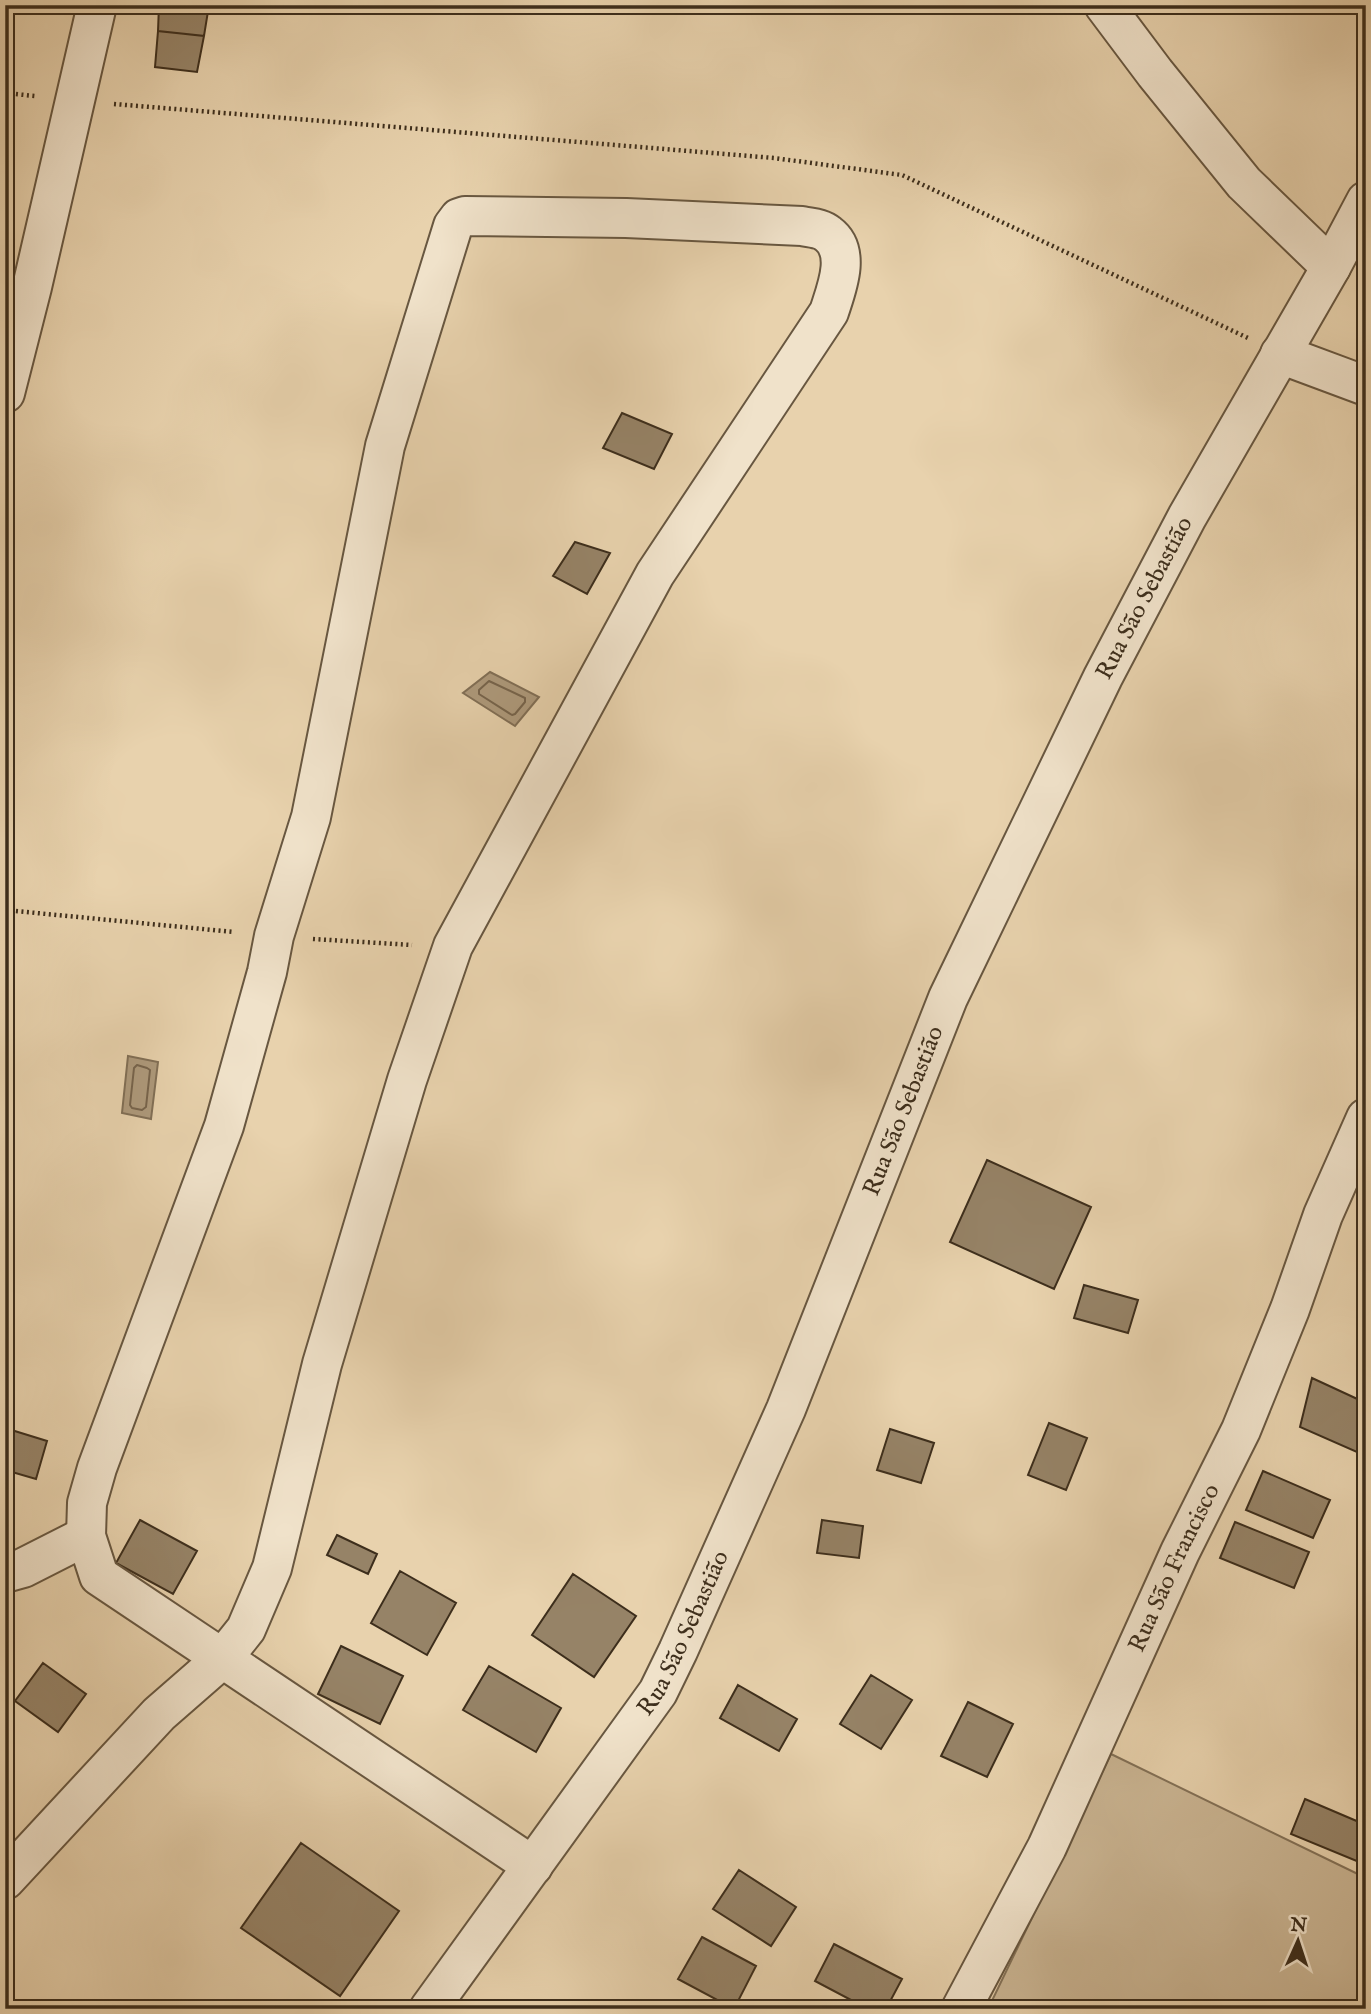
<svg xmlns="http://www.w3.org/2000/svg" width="1371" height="2014" viewBox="0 0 1371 2014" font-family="'IM FELL English',serif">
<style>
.green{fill:#cbb694;stroke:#847258;stroke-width:2}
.water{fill:#ae9a7c;stroke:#816f56;stroke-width:2}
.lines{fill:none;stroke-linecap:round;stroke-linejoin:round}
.shore{stroke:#76644c;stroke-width:2}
.building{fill:#968367;stroke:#3d2e1c;stroke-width:2}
.minor-casing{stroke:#685740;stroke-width:42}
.path{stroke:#3d2e1c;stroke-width:4.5;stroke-dasharray:2 3.5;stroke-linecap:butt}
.minor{stroke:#f0e2ca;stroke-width:38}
.labels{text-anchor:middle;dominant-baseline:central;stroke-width:6;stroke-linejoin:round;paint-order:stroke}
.street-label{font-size:24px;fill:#3d2e1c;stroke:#f0e2ca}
</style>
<rect width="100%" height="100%" fill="#e8d2ad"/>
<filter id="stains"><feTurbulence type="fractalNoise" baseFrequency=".00286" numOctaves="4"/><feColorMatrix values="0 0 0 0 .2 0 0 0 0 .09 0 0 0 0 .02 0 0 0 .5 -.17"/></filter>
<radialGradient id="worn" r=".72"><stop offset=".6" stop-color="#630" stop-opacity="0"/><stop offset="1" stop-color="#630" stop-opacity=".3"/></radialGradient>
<path class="green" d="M1111,1754L1366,1878V2009H988Z"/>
<path class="water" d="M490,672L539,697L515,726L463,693Z
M128,1056L158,1062L151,1119L122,1113Z"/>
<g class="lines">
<path class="shore" d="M489,681L525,698V702L515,714L512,715L479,694V690Z
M137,1065L147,1068L150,1070L146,1107L142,1110L132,1108L130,1105L134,1068Z"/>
</g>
<path class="building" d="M159,5H209L204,36L158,31Z
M587,5H651L650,14L587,10Z
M158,31L204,36L197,72L155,67Z
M622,413L672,434L654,469L603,448Z
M575,542L610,553L587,594L553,576Z
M987,1160L1091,1207L1054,1289L950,1242Z
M1084,1285L1138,1300L1128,1333L1074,1318Z
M1312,1378L1366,1403V1456L1300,1427Z
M1049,1423L1087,1438L1066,1490L1028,1475Z
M5,1428L47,1441L36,1479L5,1470Z
M890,1429L934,1443L921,1483L877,1470Z
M1263,1471L1330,1500L1313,1538L1246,1510Z
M140,1520L197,1551L173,1594L116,1563Z
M822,1520L863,1526L859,1558L817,1553Z
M1235,1522L1309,1552L1294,1588L1220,1558Z
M337,1535L377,1554L368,1574L327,1555Z
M400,1571L456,1603L427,1655L371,1623Z
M573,1574L636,1616L594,1677L532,1635Z
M341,1646L403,1676L380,1724L318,1694Z
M43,1663L86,1694L58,1732L15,1701Z
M489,1666L561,1708L536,1752L463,1710Z
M871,1675L912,1700L881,1749L840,1724Z
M738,1685L797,1719L779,1751L720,1718Z
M968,1702L1013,1724L987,1777L941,1756Z
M1305,1799L1366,1825L1364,1864L1291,1834Z
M301,1843L399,1911L340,1996L241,1928Z
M739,1870L796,1907L771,1946L713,1909Z
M702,1937L756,1966L734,2009L678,1979Z
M834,1944L902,1979L886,2009H868L815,1981Z"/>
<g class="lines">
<g class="minor-casing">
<g id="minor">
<path d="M1104,5L1155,73L1244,183L1331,267"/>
<path d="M1280,354L1366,386"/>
<path d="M5,393L32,287L97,5"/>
<path d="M5,1573L23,1568L86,1536"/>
<path d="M5,1880L159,1714L222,1659L246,1629L272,1568L322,1364L407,1080L453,946L655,574L829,312C836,290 852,252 828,234C821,228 811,228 802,226L626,218L465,216L459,218L453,226L385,446L311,817L274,936L267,972L224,1126L97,1468L87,1503L86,1536L99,1576L533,1866"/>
<path id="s1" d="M429,2009L658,1692L678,1651L786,1409L948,998L1103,677L1187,517L1331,267L1366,201"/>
<path id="s2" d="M961,2009L1047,1847L1180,1552L1241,1430L1290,1309L1323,1215L1366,1118"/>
</g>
</g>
<path class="path" d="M5,93L35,96
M114,104L774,158L902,175L1248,338
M5,910L234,932
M313,939L412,945"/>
<use href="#minor" class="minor"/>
</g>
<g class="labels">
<g class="street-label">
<text stroke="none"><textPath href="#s1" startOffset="1589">Rua São Sebastião</textPath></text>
<text stroke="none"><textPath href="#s1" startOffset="1022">Rua São Sebastião</textPath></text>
<text stroke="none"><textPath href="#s2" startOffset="490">Rua São Francisco</textPath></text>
<text stroke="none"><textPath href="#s1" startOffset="455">Rua São Sebastião</textPath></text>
</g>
</g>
<rect width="1371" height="2014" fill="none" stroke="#e8d2ad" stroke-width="28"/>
<rect x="7" y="7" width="1357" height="2000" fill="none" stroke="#3d2e1c" stroke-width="3.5"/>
<rect x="14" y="14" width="1343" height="1986" fill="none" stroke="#3d2e1c" stroke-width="2"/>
<g transform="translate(1298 1941) rotate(3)" stroke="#f0e2ca" stroke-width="5" paint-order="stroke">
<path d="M0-5L12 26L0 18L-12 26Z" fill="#3d2e1c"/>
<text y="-10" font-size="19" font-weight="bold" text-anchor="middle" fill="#3d2e1c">N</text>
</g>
<rect width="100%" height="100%" filter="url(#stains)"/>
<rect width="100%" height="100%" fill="url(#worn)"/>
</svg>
